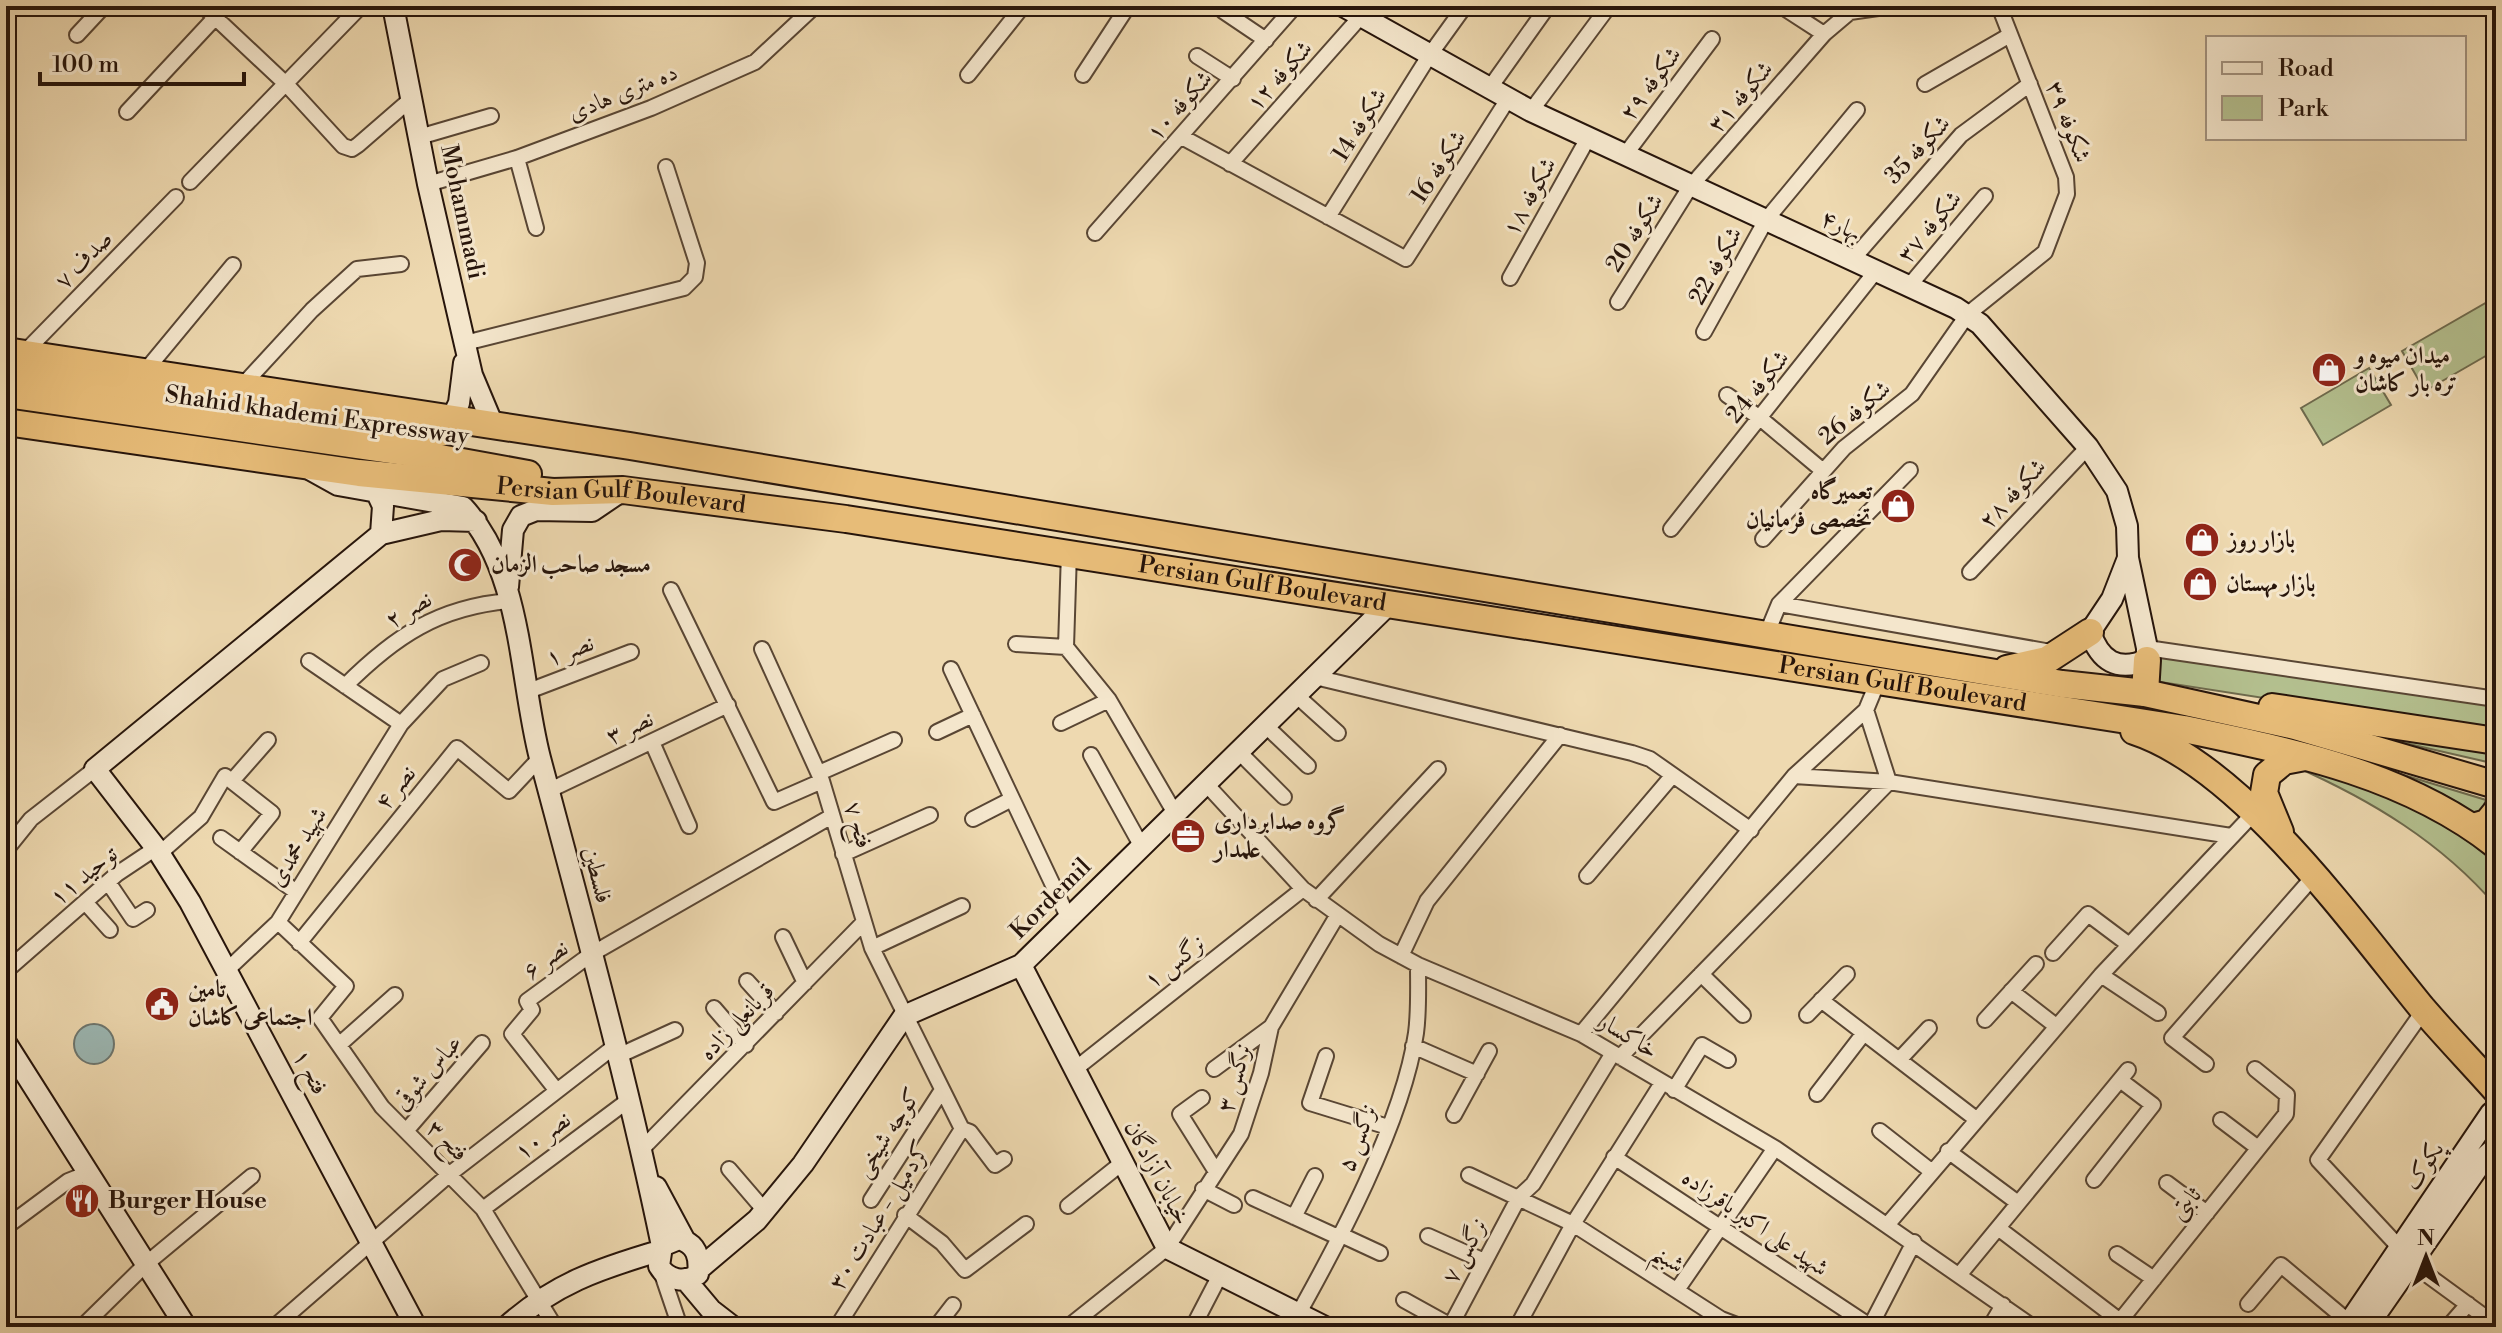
<svg xmlns="http://www.w3.org/2000/svg" width="2502" height="1333" viewBox="0 0 2502 1333" font-family="'Libre Bodoni',Amiri,serif">
<style>
.green{fill:#b4c08f;stroke:#6e6a4d;stroke-width:2}
.water{fill:#9cb8b4;stroke:#6d7770;stroke-width:2}
.lines{fill:none;stroke-linecap:round;stroke-linejoin:round}
.street-casing{stroke:#594634;stroke-width:18}
.secondary-casing{stroke:#27150b;stroke-width:24}
.highway-casing{stroke:#27150b;stroke-width:30}
.street{stroke:#f4e6cc;stroke-width:14}
.secondary{stroke:#f4e6cc;stroke-width:20}
.highway{stroke:#e7bc78;stroke-width:26}
.labels{text-anchor:middle;dominant-baseline:central;stroke-width:6;stroke-linejoin:round;paint-order:stroke}
.street-label{font-size:24px;fill:#27150b;stroke:#f4e6cc}
.poi-label{font-size:24px;font-weight:bold;fill:#27150b;stroke:#f4e6cc;text-anchor:start}
</style>
<rect width="100%" height="100%" fill="#eed9b0"/>
<filter id="stains"><feTurbulence type="fractalNoise" baseFrequency=".0025" numOctaves="4"/><feColorMatrix values="0 0 0 0 .2 0 0 0 0 .09 0 0 0 0 .02 0 0 0 .5 -.17"/></filter>
<radialGradient id="worn" r=".72"><stop offset=".6" stop-color="#630" stop-opacity="0"/><stop offset="1" stop-color="#630" stop-opacity=".3"/></radialGradient>
<path class="green" d="M2496,297V350L2425,391L2402,351Z
M2369,368L2391,405L2323,445L2301,408Z
M2155,654L2496,703V734L2154,681Z
M2309,721L2496,749V764Z
M2371,765L2486,800L2479,817Z
M2294,766C2373,790 2434,808 2496,864V906C2441,842 2371,800 2294,766Z"/>
<path class="water" d="M74 1044a20 20 0 1 1 40 0a20 20 0 1 1-40 0Z"/>
<g class="lines">
<g class="street-casing">
<path id="street" d="M203,6L287,85L343,146L352,149L358,145L411,99
M1781,6L1824,34
M1223,11L1266,40
M77,35L104,6
M1197,56L1233,79
M968,75L1023,6
M1083,75L1128,6
M1925,84L2010,35
M1489,89L1548,6
M1531,111L1609,6
M127,112L226,6
M419,137L491,116
M1182,137L1406,259L1508,99
M1625,155L1712,39
M517,158L536,228
M1230,164L1370,6
M190,182L361,6
M428,184L517,158L651,108L755,62L815,6
M1328,217L1429,56L1465,6
M1095,233L1295,6
M1852,260L1961,135L2030,84
M1510,278L1588,138
M1909,286L1985,196
M1618,302L1690,187L1824,34L1850,12L1892,6
M1704,332L1766,220L1857,110
M465,343L684,288L695,277L697,263L666,167
M23,354L176,197
M146,370L233,265
M242,386L312,310L357,269L401,264
M1727,395L1760,418L1822,470
M1671,529L1876,271
M1763,539L1844,448L1912,394L1968,314L2045,252L2067,194L2066,177L1999,6
M1069,552L1066,647L1109,700L1176,815
M1970,572L2088,447
M671,590L774,802L822,781
M1779,604L2051,652
M1767,633L1779,604L1910,470
M1016,644L1066,647
M2147,648L2496,699
M762,649L822,781L872,948L962,1129L970,1132L995,1165L1004,1159
M951,669L1068,917
M1315,677L1632,753L1650,759L1751,830
M345,686C395,636 439,607 509,601
M526,692L631,652
M1297,696L1338,733
M1061,723L1109,700
M401,724L443,679L481,663
M1266,726L1308,766
M937,732L973,715
M652,742L689,826
M1239,752L1284,797
M1091,755L1142,847
M819,773L894,740
M1794,776L1889,782L2231,836
M232,781L268,740
M1207,785L1303,889L1379,944L1418,965L1581,1034L1775,1148L2033,1327
M550,790L728,705
M973,819L1012,799
M221,838L295,891
M6,850L31,819L95,769
M159,854L201,817L225,776L272,813L240,852
M843,854L930,815
M1587,876L1673,775
M108,882L133,919L147,910
M1316,900L1438,769
M85,902L110,930
M278,922L346,986L320,1018L382,1107L483,1209L555,1327
M783,937L805,983
M299,943L457,748L509,791L540,758
M872,948L962,906
M2053,953L2088,914L2128,944
M1401,956L1427,901L1560,735
M6,971L117,874L156,848
M226,971L278,922L401,724L309,661
M1701,974L1743,1015
M2101,975L2158,1013
M747,981L776,1013
M2011,991L2056,1026
M1821,1000L1976,1119
M714,1008L746,1045
M1807,1015L1847,974
M1985,1020L2036,964
M1581,1034L1794,776L1866,710L1878,681
M340,1044L395,995
M1413,1046L1477,1074
M618,1056L675,1030
M1326,1056L1310,1103L1388,1127
M1620,1057L1889,782L1866,710
M1899,1060L1929,1028
M2206,1064L2172,1038L2314,876
M1214,1069L1271,1027
M1074,1070L1303,889
M1674,1090L1702,1045L1728,1060
M557,1091L512,1034L532,1010L527,1001L590,955L832,816
M1817,1094L1864,1033
M1202,1098L1180,1114L1215,1170
M1454,1115L1489,1051
M2221,1120L2258,1148
M406,1131L482,1043
M1880,1131L1931,1171
M641,1150L863,923
M1948,1151L2018,1203
M1614,1157L1870,1326
M729,1169L765,1211
M1469,1175L1573,1224L1721,1319L1742,1327
M2094,1180L2153,1105L2120,1080
M2167,1183L2207,1213
M1203,1189L1234,1205
M1253,1198L1338,1237
M871,1200L942,1090
M1068,1206L1122,1163
M483,1209L630,1099
M905,1215L942,1243L965,1270L1026,1224
M1294,1217L1315,1176
M1888,1224L2101,975L2254,813
M6,1227L68,1181L88,1173
M1998,1228L2128,1327
M1339,1234L1380,1253
M1428,1236L1484,1261
M2399,1247L2318,1160L2424,1010
M2117,1254L2154,1279
M2411,1263L2496,1325
M661,1271L680,1327
M1960,1274L2128,1070
M1677,1290L1775,1148
M1404,1300L1451,1326
M2248,1304L2281,1265L2349,1322
M2120,1321L2286,1114L2287,1095L2255,1069
M1611,1326L1613,1327
M82,1327L146,1264L252,1176
M274,1327L451,1173L615,1046
M837,1327L962,1129
M936,1327L953,1305
M1068,1327L1167,1248L1241,1134L1261,1073L1271,1027L1337,916
M1193,1327L1220,1275
M1291,1327C1336,1247 1403,1123 1416,1033C1419,1011 1418,987 1418,965
M1450,1327L1519,1197L1533,1184L1613,1053
M1517,1327L1573,1224L1662,1083
M1870,1327L1914,1242
M1990,1327L2003,1305
M2448,1327L2468,1304"/>
</g>
<g class="secondary-casing">
<path id="secondary" d="M393,6L428,184L472,375L493,425
M1343,6L1531,111L1956,308L1980,324L2088,447L2117,491L2127,526L2128,558L2147,648V660C2117,672 2100,661 2090,632L2112,599L2128,558
M452,418L459,403L464,363
M311,470L338,485L463,507C523,572 519,677 540,758C583,920 628,1082 662,1246
M376,491L383,506L381,534
M508,587L513,530L521,516L536,510L592,511L623,490
M1021,965L1167,1248L1325,1327
M6,1043L186,1327
M656,1187L685,1241
M679,1239C697,1244 700,1258 698,1274C685,1284 667,1280 659,1266L662,1246Z
M699,1269L757,1220L803,1164L904,1016L1021,965L1389,604
M685,1279L711,1310L733,1327
M416,1327L190,902L156,848L95,769L381,534L441,520L476,521
M506,1327C554,1284 598,1269 659,1251
M2346,1327L2491,1113
M2367,1327L2486,1156L2496,1147"/>
</g>
<g class="highway-casing">
<g id="highway">
<path d="M6,351L630,446L2062,684L2145,693L2295,726L2496,785"/>
<path d="M6,369L315,420L441,433"/>
<path d="M6,394L418,454L528,474"/>
<path id="s1" d="M6,422L359,473L553,492L623,490L846,519L2184,729C2294,752 2406,774 2496,845"/>
<path d="M2007,669L2047,660L2090,632"/>
<path d="M2145,693L2147,660"/>
<path d="M2272,707L2496,741"/>
<path d="M2134,731C2241,766 2351,921 2422,1008C2446,1036 2472,1063 2496,1090"/>
<path d="M2473,827L2487,823L2496,812"/>
<path d="M2280,832L2264,793L2267,775L2284,761L2305,757"/>
</g>
</g>
<use href="#street" class="street"/>
<use href="#secondary" class="secondary"/>
<use href="#highway" class="highway"/>
</g>
<defs>
<g id="shop-disc" transform="scale(1.8)"><circle r="9.5" fill="#8f2418" stroke="#f4e6cc"/><path d="M-5-2.5h2.3a2.7 3.5 0 0 1 5.4 0H5L5.5 6h-11ZM-1.5-2.5h3a1.5 2.3 0 0 0-3 0Z" fill="#fff"/></g>
<g id="mosque-disc" transform="scale(1.8)"><circle r="9.5" fill="#8f2418" stroke="#f4e6cc"/><path d="M3.5-4.9A6 6 0 1 0 3.5 4.9A5 5 0 1 1 3.5-4.9Z" fill="#fff"/></g>
<g id="office-disc" transform="scale(1.8)"><circle r="9.5" fill="#8f2418" stroke="#f4e6cc"/><path d="M-6-3h4V-5.5h4V-3h4V5H-6ZM-1-4.5V-3h2v-1.5ZM-6 0V1H6V0Z" fill="#fff"/></g>
<g id="civic-disc" transform="scale(1.8)"><circle r="9.5" fill="#8f2418" stroke="#f4e6cc"/><path d="M-.6-6.5H3V-4.5H.6V-3L4-1V1h2V6H-6V1h2V-1L-.6-3ZM-1.2 2.5V6h2.4V2.5Z" fill="#fff"/></g>
<g id="restaurant-disc" transform="scale(1.8)"><circle r="9.5" fill="#8f2418" stroke="#f4e6cc"/><path d="M-5-6h1v4h1v-4h1v4h1v-4h1v5L-1.5 .5V6h-2V.5L-5-1ZM5-6V6H3V1.5H1.5Q1.5-4 5-6Z" fill="#fff"/></g>
</defs>
<g fill-rule="evenodd">
<use href="#shop-disc" x="2329" y="370"/>
<use href="#shop-disc" x="1898" y="506"/>
<use href="#shop-disc" x="2202" y="540"/>
<use href="#mosque-disc" x="465" y="565"/>
<use href="#shop-disc" x="2200" y="584"/>
<use href="#office-disc" x="1188" y="836"/>
<use href="#civic-disc" x="162" y="1004"/>
<use href="#restaurant-disc" x="82" y="1201"/>
</g>
<g class="labels">
<g class="street-label">
<text transform="translate(1280 76) rotate(-48)">شکوفه ۱۲</text>
<text transform="translate(1651 84) rotate(-53)">شکوفه ۲۹</text>
<text transform="translate(623 93) rotate(-22)">ده متری هادی</text>
<text transform="translate(1741 97) rotate(-49)">شکوفه ۳۱</text>
<text transform="translate(1180 106) rotate(-48)">شکوفه ۱۰</text>
<text transform="translate(2068 122) rotate(69)">شکوفه ۳۹</text>
<text transform="translate(1360 125) rotate(-58)">شکوفه 14</text>
<text transform="translate(1918 150) rotate(-47)">شکوفه 35</text>
<text transform="translate(1439 167) rotate(-57)">شکوفه 16</text>
<text transform="translate(1530 197) rotate(-61)">شکوفه ۱۸</text>
<text transform="translate(462 212) rotate(78)">Mohammadi</text>
<text transform="translate(1841 226) rotate(25)">بهار۴</text>
<text transform="translate(1930 227) rotate(-50)">شکوفه ۳۷</text>
<text transform="translate(1635 233) rotate(-58)">شکوفه 20</text>
<text transform="translate(84 260) rotate(-46)">صدف ۷</text>
<text transform="translate(1716 266) rotate(-61)">شکوفه 22</text>
<text transform="translate(1758 387) rotate(-51)">شکوفه 24</text>
<text transform="translate(1855 413) rotate(-40)">شکوفه 26</text>
<text transform="translate(317 416) rotate(8)">Shahid khademi Expressway</text>
<text transform="translate(2013 494) rotate(-47)">شکوفه ۲۸</text>
<text stroke="none"><textPath href="#s1" startOffset="620">Persian Gulf Boulevard</textPath></text>
<text stroke="none"><textPath href="#s1" startOffset="1268">Persian Gulf Boulevard</textPath></text>
<text transform="translate(409 610) rotate(-31)">نصر ۲</text>
<text transform="translate(570 651) rotate(-21)">نصر ۱</text>
<text stroke="none"><textPath href="#s1" startOffset="1916">Persian Gulf Boulevard</textPath></text>
<text transform="translate(630 728) rotate(-25)">نصر ۳</text>
<text transform="translate(396 788) rotate(-51)">نصر ۴</text>
<text transform="translate(858 825) rotate(74)">فتح ۷</text>
<text transform="translate(298 847) rotate(-58)">شهید محمدی</text>
<text transform="translate(597 875) rotate(76)">فلسطین</text>
<text transform="translate(84 876) rotate(-39)">توحید ۱۱</text>
<text transform="translate(1051 899) rotate(-45)">Kordemil</text>
<text transform="translate(546 960) rotate(-36)">نصر ۶</text>
<text transform="translate(1175 962) rotate(-38)">نرگس ۱</text>
<text transform="translate(737 1022) rotate(-46)">قربانعلی زاده</text>
<text transform="translate(1628 1036) rotate(31)">خاکسار</text>
<text transform="translate(310 1072) rotate(62)">فتح ۱</text>
<text transform="translate(428 1073) rotate(-49)">عباس شوقی</text>
<text transform="translate(1235 1078) rotate(-74)">نرگس ۳</text>
<text transform="translate(888 1133) rotate(-57)">کوچه شیخی</text>
<text transform="translate(543 1136) rotate(-37)">نصر ۱۰</text>
<text transform="translate(1358 1138) rotate(-69)">نرگس ۵</text>
<text transform="translate(447 1141) rotate(44)">فتح ۳</text>
<text transform="translate(2424 1166) rotate(-56)">پکوک</text>
<text transform="translate(1157 1173) rotate(62)">خیابان آزادگان</text>
<text transform="translate(2186 1204) rotate(-51)">ثابتی</text>
<text transform="translate(880 1216) rotate(-58)">کردمیل - عبادت ۳۰</text>
<text transform="translate(1755 1223) rotate(34)">شهید علی اکبر باقرزاده</text>
<text transform="translate(1465 1251) rotate(-62)">نرگس ۷</text>
<text transform="translate(1668 1259) rotate(33)">شبنم</text>
</g>
<g class="poi-label">
<text x="2355" y="356">میدان میوه و<tspan x="2355" dy="28">تره بار کاشان</tspan></text>
<text x="1872" y="492" text-anchor="end">تعمیرگاه<tspan x="1872" dy="28">تخصصی فرمانیان</tspan></text>
<text x="2228" y="540">بازار روز</text>
<text x="491" y="565">مسجد صاحب الزمان</text>
<text x="2226" y="584">بازار مهستان</text>
<text x="1214" y="822">گروه صدابرداری<tspan x="1214" dy="28">علمدار</tspan></text>
<text x="188" y="990">تامین<tspan x="188" dy="28">اجتماعی کاشان</tspan></text>
<text x="108" y="1201">Burger House</text>
</g>
</g>
<rect width="2502" height="1333" fill="none" stroke="#eed9b0" stroke-width="32"/>
<rect x="8" y="8" width="2486" height="1317" fill="none" stroke="#27150b" stroke-width="4"/>
<rect x="16" y="16" width="2470" height="1301" fill="none" stroke="#27150b" stroke-width="2"/>
<rect x="2206" y="36" width="260" height="104" fill="#f4e6cc" stroke="#a2927f" stroke-width="2"/>
<rect x="2222" y="62" width="40" height="12" fill="#f4e6cc" stroke="#a2927f" stroke-width="2"/>
<text x="2278" y="76" font-size="24" fill="#27150b">Road</text>
<rect x="2222" y="96" width="40" height="24" fill="#b4c08f" stroke="#a2927f" stroke-width="2"/>
<text x="2278" y="116" font-size="24" fill="#27150b">Park</text>
<g transform="translate(2426 1257)" stroke="#f4e6cc" stroke-width="6" paint-order="stroke">
<path d="M0-6L14 30L0 20L-14 30Z" fill="#27150b"/>
<text y="-12" font-size="22" font-weight="bold" text-anchor="middle" fill="#27150b">N</text>
</g>
<path d="M40 72v12h204v-12" fill="none" stroke="#27150b" stroke-width="4"/>
<text x="52" y="72" font-size="24" fill="#27150b" stroke="#f4e6cc" stroke-width="6" paint-order="stroke">100 m</text>
<rect width="100%" height="100%" filter="url(#stains)"/>
<rect width="100%" height="100%" fill="url(#worn)"/>
</svg>
